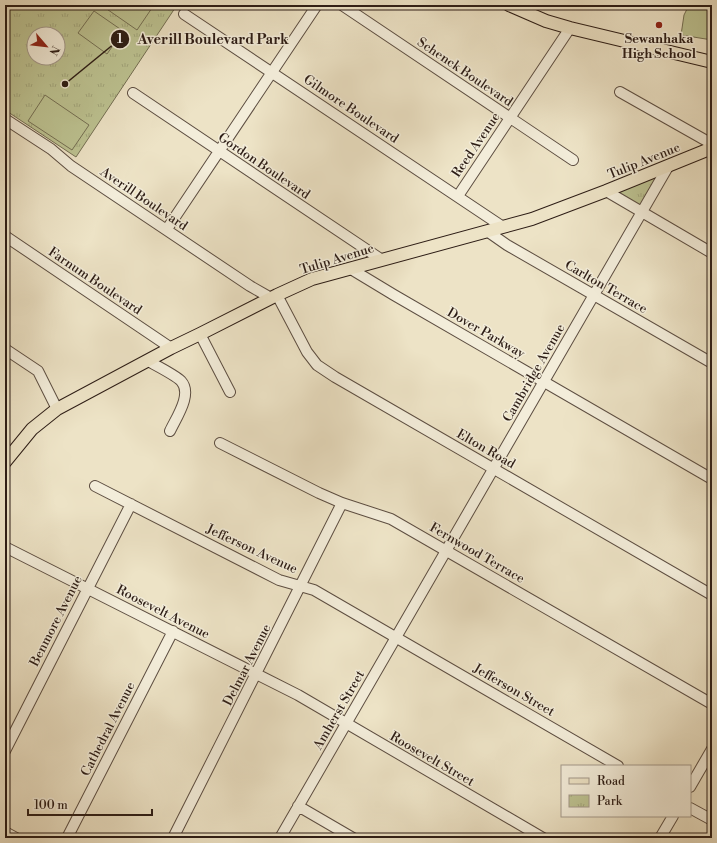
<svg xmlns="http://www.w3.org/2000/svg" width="717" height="843" viewBox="0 0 717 843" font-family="'Libre Bodoni',serif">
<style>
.park{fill:url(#park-tufts);stroke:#757054;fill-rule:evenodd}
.garden{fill:#bdc392;stroke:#757054}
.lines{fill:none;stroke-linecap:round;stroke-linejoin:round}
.minor-casing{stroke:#5d4e42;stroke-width:12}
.major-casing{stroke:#2d1d16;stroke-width:14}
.minor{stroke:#f3edda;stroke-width:10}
.major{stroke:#ede3c6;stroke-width:12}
.poi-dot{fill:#8f2418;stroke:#f3edda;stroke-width:1.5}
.labels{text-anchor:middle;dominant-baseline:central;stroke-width:3;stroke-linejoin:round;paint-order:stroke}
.poi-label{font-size:13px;font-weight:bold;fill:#2d1d16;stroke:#f3edda}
.street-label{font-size:13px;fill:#2d1d16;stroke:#f3edda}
.leader{fill:none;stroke:#2d1d16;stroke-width:1.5}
.callout-dot{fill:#2d1d16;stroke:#f3edda;stroke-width:1.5}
.mark-label{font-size:12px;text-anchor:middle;font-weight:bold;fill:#fff}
.callout-label{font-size:14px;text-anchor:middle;font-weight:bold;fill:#2d1d16;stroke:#f3edda;stroke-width:3;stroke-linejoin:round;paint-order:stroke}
</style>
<defs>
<pattern id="park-tufts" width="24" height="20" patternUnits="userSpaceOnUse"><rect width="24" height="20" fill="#bdc392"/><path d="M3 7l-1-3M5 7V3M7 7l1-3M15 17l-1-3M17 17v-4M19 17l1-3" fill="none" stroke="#a3a77d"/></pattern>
</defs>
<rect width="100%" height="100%" fill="#ede3c6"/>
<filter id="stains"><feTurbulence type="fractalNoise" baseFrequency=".005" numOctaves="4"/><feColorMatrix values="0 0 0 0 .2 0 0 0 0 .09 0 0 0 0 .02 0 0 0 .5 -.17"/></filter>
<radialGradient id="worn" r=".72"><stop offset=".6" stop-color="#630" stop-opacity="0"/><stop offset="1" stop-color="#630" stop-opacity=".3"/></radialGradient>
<path class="park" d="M5,5H177L76,157L5,110ZM34,34H58V58H34Z
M668,167L642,212L607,191Z"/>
<path class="garden" d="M101,5H154L137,30Z
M689,5H712V40L681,35L684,15Z
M94,11L123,31L107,54L78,33Z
M45,95L89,125L72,150L28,121Z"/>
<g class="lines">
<g class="minor-casing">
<path id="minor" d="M342,5L573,160
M184,14L503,227
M620,92L712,144
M133,93L382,260
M5,119L51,149L71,166L250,286L271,298
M606,191L712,253
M458,196L570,28
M167,229L317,5
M487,231L507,245L712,363
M5,236L171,348
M351,269L394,295L712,479
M277,295L307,352L317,365L335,377L712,595
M200,334L230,392
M5,349L38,371L57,409
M148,361C157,366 175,375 181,381C193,394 176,418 170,431
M220,443L319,493L342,503L391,519L712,704
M95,486L279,580L314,590L618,766
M5,547L298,695L543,838
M5,751L131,504
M690,787L712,749
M298,806L353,838
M690,808L712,820
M5,832L16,838
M67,838L173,631
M173,838L342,503
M280,838L669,165
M660,838L673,816"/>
</g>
<g class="major-casing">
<path id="major" d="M509,5L546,21L570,28L712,62
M5,462L32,429L57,409L171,348L200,334L277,295L312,279L532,219L606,191L712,148"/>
</g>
<use href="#minor" class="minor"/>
<use href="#major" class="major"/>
</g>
<circle class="poi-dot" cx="659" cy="25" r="4"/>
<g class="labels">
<g class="poi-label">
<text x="659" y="39">Sewanhaka<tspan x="659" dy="15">High School</tspan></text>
</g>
<g class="street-label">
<text transform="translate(465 72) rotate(34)">Schenck Boulevard</text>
<text transform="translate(351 109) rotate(34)">Gilmore Boulevard</text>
<text transform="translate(476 145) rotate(-56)">Reed Avenue</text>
<text transform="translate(644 161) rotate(-22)">Tulip Avenue</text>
<text transform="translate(264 166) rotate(34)">Gordon Boulevard</text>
<text transform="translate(144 199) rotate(34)">Averill Boulevard</text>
<text transform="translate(337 259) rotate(-17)">Tulip Avenue</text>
<text transform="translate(95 281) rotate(34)">Farnum Boulevard</text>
<text transform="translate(606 287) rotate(30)">Carlton Terrace</text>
<text transform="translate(486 333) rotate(30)">Dover Parkway</text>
<text transform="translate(534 373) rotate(-60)">Cambridge Avenue</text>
<text transform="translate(486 449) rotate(30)">Elton Road</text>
<text transform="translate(252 549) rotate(25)">Jefferson Avenue</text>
<text transform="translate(477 553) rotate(30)">Fernwood Terrace</text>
<text transform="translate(163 612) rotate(27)">Roosevelt Avenue</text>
<text transform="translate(56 621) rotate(-63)">Benmore Avenue</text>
<text transform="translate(247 665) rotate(-63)">Delmar Avenue</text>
<text transform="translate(514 690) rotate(30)">Jefferson Street</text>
<text transform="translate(339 710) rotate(-60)">Amherst Street</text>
<text transform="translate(108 729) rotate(-63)">Cathedral Avenue</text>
<text transform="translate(432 759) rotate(30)">Roosevelt Street</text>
</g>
</g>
<path class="leader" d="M65 84L120 39"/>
<g class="callout-dot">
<circle cx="65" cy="84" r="4"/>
<circle cx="120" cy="39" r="10"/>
</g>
<g class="mark-label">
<text x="120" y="43">1</text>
</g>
<g class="callout-label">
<text x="213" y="44">Averill Boulevard Park</text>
</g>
<rect width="717" height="843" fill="none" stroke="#ede3c6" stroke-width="20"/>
<rect x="6" y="6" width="705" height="831" fill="none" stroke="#2d1d16" stroke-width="2"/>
<rect x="10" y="10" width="697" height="823" fill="none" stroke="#2d1d16"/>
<rect x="561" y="765" width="130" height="52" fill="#f3edda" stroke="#a49a8c"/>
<rect x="569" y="778" width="20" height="6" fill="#ede3c6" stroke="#a49a8c"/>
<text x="597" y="785" font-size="12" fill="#2d1d16">Road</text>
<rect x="569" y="795" width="20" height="12" fill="url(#park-tufts)" stroke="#a49a8c"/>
<text x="597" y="805" font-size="12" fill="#2d1d16">Park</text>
<g transform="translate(46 46) rotate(118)"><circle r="19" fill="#f3edda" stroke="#a49a8c"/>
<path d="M0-3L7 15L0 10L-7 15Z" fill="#8f2418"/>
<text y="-6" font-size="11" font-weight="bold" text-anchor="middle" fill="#2d1d16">N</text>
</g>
<path d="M28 809v6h124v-6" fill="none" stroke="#2d1d16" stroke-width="2"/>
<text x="34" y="809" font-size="12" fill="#2d1d16" stroke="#f3edda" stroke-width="3" paint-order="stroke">100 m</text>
<rect width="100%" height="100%" filter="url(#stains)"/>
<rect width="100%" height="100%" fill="url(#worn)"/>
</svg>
